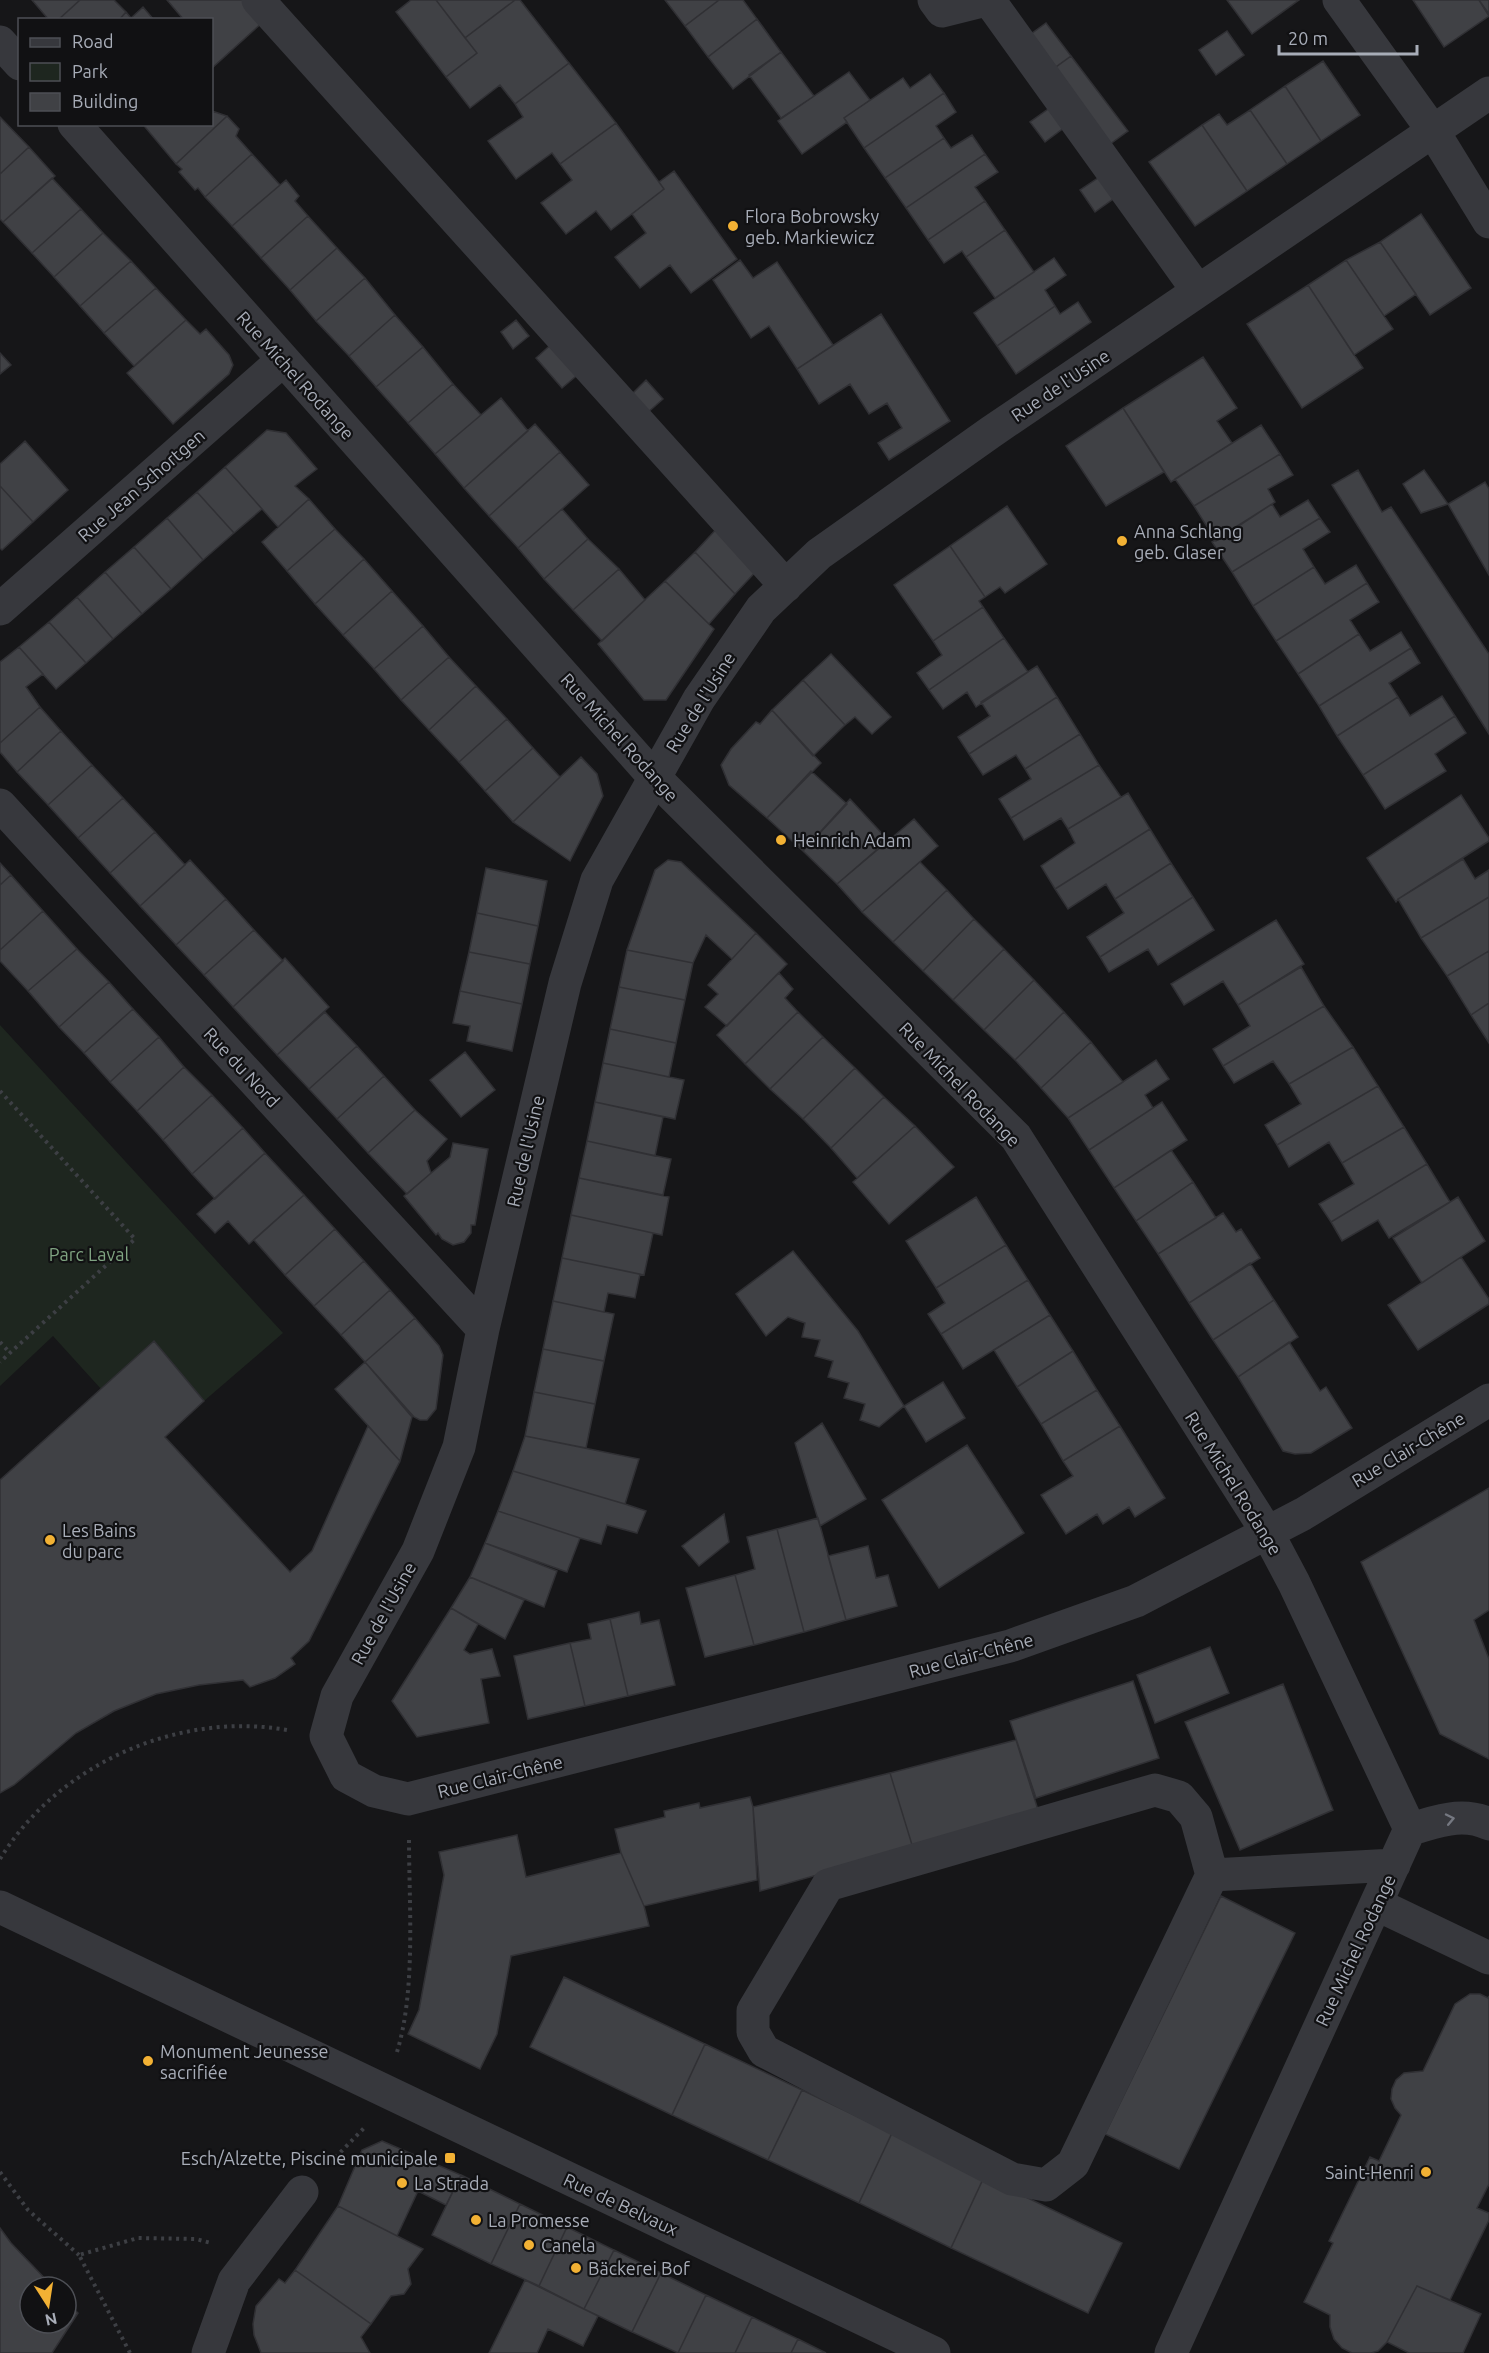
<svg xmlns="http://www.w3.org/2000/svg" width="1489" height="2353" viewBox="0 0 1489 2353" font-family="Ubuntu,sans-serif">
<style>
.green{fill:#1e261f}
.building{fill:#404145;stroke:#303034;stroke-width:1.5}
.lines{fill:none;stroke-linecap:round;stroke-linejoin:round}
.path{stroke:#3d3f44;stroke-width:4;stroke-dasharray:3 4.5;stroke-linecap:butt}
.minor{stroke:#37383d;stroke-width:33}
.oneway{stroke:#757881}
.poi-dot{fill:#f2b134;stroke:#111113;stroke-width:2}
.labels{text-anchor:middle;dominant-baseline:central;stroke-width:4.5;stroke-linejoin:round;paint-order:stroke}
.poi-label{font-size:18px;fill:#a8adb8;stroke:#111113;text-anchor:start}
.street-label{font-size:18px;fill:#a8adb8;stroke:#111113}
.park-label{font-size:18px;fill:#7fa381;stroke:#111113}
</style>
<rect width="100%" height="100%" fill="#161618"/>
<path class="green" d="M0,1025L283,1333L204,1401L154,1341L101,1389L53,1336L0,1386Z"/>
<path class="building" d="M32,0H80L58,20H49Z
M80,0H114L126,12L119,20H58Z
M167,0H246L264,21L212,68V20H184Z
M411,0H436L477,53L446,77L396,12Z
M436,0H515L465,38Z
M515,0H520L569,63L515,104L500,85L470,108L446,77L477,53L465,38Z
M665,0H719L685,26Z
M719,0H743L757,19L708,57L685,26Z
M1227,0H1299L1252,34Z
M1413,0H1479L1489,16L1444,47Z
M1479,0H1489V14Z
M143,7L154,20H119L126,12L131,18Z
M757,19L781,52L733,89L708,57Z
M1046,23L1071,56L1049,72L1024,39Z
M1227,31L1244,55L1216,75L1199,50Z
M781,52L814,96L781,118L749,75Z
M1071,56L1128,131L1106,147L1049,72Z
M1323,61L1360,115L1321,141L1285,86Z
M569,63L616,123L560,164L552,153L516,179L488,141L523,117L515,104Z
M849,72L870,100L844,118L847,122L802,154L778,121Z
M930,74L944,93L864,148L844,118L903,78L910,88Z
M1285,86L1321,141L1287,164L1250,110Z
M944,93L956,112L936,126L944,138L885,178L864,148Z
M1051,107L1065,127L1045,142L1030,122Z
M1250,110L1287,164L1247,191L1202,125L1219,114L1227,125Z
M212,111L227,116L176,164L145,127L147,124H212Z
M227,116L239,129L236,136L252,154L205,197L198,188L195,190L179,172L182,169L176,164Z
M0,117L29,147L0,174Z
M616,123L664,189L611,230L596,211L566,234L541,203L572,180L560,164Z
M1202,125L1247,191L1195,226L1149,162Z
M972,135L985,154L906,208L885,178L944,138L951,148Z
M29,147L55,176L3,222L0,219V174Z
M252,154L280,185L232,226L205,197Z
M985,154L998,172L975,187L985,201L928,240L906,208Z
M674,171L737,259L691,293L670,265L640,288L615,257L646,233L632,214L664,189L659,182Z
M1101,176L1116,197L1095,212L1080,190Z
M52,178L81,209L32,253L3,222Z
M286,180L299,196L295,201L308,216L261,258L232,226Z
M985,201L1005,230L966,257L962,251L944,263L928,240Z
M81,209L103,233L54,277L32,253Z
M1421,214L1471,288L1430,315L1380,242Z
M308,216L337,248L290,290L261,258Z
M1005,230L1034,272L995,298L966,257Z
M103,233L131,261L80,306L54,277Z
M1380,242L1416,294L1384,316L1346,260Z
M337,248L365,278L316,321L290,290Z
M1054,258L1066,275L1045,290L1055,306L997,346L974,313Z
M740,260L753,278L777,262L833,345L797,369L769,326L751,338L713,280Z
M1346,260L1393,329L1354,355L1308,285Z
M131,261L156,288L104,333L80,306Z
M365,278L395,315L349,356L316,321Z
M1308,285L1363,368L1302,408L1247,324Z
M156,288L186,320L134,366L104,333Z
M1078,302L1091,322L1016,374L997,346L1055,306L1060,314Z
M881,314L950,421L889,460L878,443L902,428L887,403L869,414L850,384L819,404L797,369Z
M395,315L423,347L376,387L349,356Z
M186,320L200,334L206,329L229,355L233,365L229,374L173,424L127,373Z
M516,320L529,336L513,349L501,332Z
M555,341L581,372L562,388L536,358Z
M423,347L453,384L408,423L376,387Z
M0,353L11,365L0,374Z
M1203,357L1237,408L1217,421L1232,443L1171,482L1123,408Z
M646,380L663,399L646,414L629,397Z
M453,384L481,415L435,454L408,423Z
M501,398L528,431L464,488L435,454Z
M1123,408L1164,472L1106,506L1066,446Z
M535,424L560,452L489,516L464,488Z
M1261,425L1280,454L1194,506L1175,479Z
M267,430L286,433L317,469L295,486L309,499L278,527L225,467Z
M25,441L68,490L33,522L0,486V464Z
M560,452L589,485L518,548L489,516Z
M1280,454L1293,475L1268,489L1275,502L1216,541L1194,506Z
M225,467L262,509L234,533L197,492Z
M1358,470L1382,512L1391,507L1489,654V734L1332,485Z
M1424,470L1448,504L1421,513L1403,484Z
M1485,482L1489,489V575L1448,504Z
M0,486L33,522L2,550L0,548Z
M197,492L234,533L203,560L167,518Z
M309,499L335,529L287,571L262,542Z
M1308,500L1320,518L1232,572L1212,542L1272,504L1280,517Z
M1007,506L1047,564L1005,593L1000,587L985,597L950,546Z
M562,509L588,539L544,579L518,548Z
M167,518L203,560L171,589L134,547Z
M1320,518L1330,532L1303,549L1314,567L1253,606L1232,572Z
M721,524L761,566L735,594L695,552Z
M335,529L364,559L315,604L287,571Z
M588,539L619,569L573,610L544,579Z
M950,546L985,597L979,601L983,607L933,641L894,585Z
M134,547L171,589L142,614L105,572Z
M695,552L735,594L709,624L665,581Z
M364,559L392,591L343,635L315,604Z
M1356,565L1367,583L1276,641L1253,606L1314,567L1325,584Z
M619,569L645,600L602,641L573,610Z
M105,572L142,614L113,639L77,597Z
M665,581L714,629L666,700H644L598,644Z
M1367,583L1379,602L1350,620L1359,634L1298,674L1276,641Z
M392,591L423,626L374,669L343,635Z
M77,597L113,639L86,663L49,622Z
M983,607L1004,638L929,690L917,673L942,655L933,641Z
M49,622L86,663L56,689L19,647Z
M423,626L449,657L401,700L374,669Z
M1401,632L1411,648L1319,706L1298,674L1359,634L1370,651Z
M1004,638L1028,672L976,707L967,692L943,709L929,690Z
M19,647L43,674L26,687L40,707L0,743V662Z
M1411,648L1420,663L1389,683L1398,697L1337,736L1319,706Z
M831,654L891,717L872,734L855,717L845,725L803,680Z
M449,657L476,686L429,730L401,700Z
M1037,666L1057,697L969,754L958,737L990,716L981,702Z
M803,680L845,725L813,756L772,710Z
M476,686L507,719L459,762L429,730Z
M1442,696L1455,716L1363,775L1337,736L1398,697L1410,716Z
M1057,697L1080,734L1025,769L1016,755L983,775L969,754Z
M40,707L61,731L17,772L0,752V743Z
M772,710L821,763L767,818L729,785L721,765L731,749L756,722L760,724Z
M1455,716L1466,733L1435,754L1446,771L1385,809L1363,775Z
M507,719L533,748L485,791L459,762Z
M61,731L92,765L48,805L17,772Z
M1080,734L1099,765L1011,818L999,799L1031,779L1025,769Z
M533,748L560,777L513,822L485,791Z
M581,757L597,774L603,796L570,861L513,822Z
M92,765L123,798L78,838L48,805Z
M1099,765L1121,797L1068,829L1061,818L1024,840L1011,818Z
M811,771L847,804L803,851L767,818Z
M1128,793L1150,829L1055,889L1041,866L1075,843L1068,829Z
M1461,795L1489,838V841L1398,899L1396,902L1367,858Z
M123,798L155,832L110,873L78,838Z
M850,799L888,840L837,884L803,851Z
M914,819L938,846L862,912L837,884Z
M1150,829L1171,863L1115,899L1106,884L1068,909L1055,889Z
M155,832L185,865L140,906L110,873Z
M1463,859L1475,879L1489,870V897L1421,938L1398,899Z
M190,860L226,899L176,945L140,906Z
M668,860L681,862L756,933L732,959L706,935L693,963L627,950L655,870Z
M920,862L947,890L893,942L862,912Z
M0,863L11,875L0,885Z
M1171,863L1193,897L1100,957L1087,937L1124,913L1115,899Z
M486,868L547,881L538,926L477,913Z
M11,875L43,911L0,950V885Z
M947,890L974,919L923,971L893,942Z
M1193,897L1214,930L1158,965L1148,949L1109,972L1100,957Z
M1489,897V951L1447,976L1421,938Z
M226,899L254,930L204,975L176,945Z
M43,911L77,949L28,991L0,961V950Z
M477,913L538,926L530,964L469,952Z
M974,919L1004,949L953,1000L923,971Z
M1276,920L1304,964L1238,1005L1223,981L1184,1005L1171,984Z
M254,930L283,961L233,1007L204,975Z
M756,933L787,964L727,1026L705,1007L718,994L708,985Z
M77,949L109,982L59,1027L28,991Z
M1004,949L1034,980L984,1030L953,1000Z
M627,950L693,963L685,1000L619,987Z
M1489,951V1003L1471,1015L1447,976Z
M469,952L530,964L522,1004L460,991Z
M285,958L329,1007L277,1055L233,1007Z
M1301,967L1324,1006L1223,1066L1213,1049L1250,1026L1238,1005Z
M779,973L793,989L785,998L798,1012L745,1064L717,1035Z
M1034,980L1064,1012L1015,1060L984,1030Z
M109,982L133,1009L84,1053L59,1027Z
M619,987L685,1000L676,1043L610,1029Z
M460,991L522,1004L512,1051L467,1041L470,1026L453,1023Z
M1489,1003V1043L1471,1015Z
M1324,1006L1353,1047L1289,1084L1273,1061L1234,1083L1223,1066Z
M133,1009L159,1037L110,1082L84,1053Z
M325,1012L357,1046L309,1089L277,1055Z
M798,1012L823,1037L770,1089L745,1064Z
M1064,1012L1091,1042L1041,1088L1015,1060Z
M610,1029L676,1043L669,1077L603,1063Z
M159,1037L184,1067L137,1111L110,1082Z
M823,1037L855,1068L803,1119L770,1089Z
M1091,1042L1123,1082L1068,1118L1041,1088Z
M357,1046L384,1076L337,1119L309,1089Z
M1353,1047L1378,1086L1277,1145L1265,1125L1301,1104L1289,1084Z
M465,1052L495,1090L461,1117L430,1080Z
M1156,1060L1169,1079L1145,1095L1153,1108L1089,1150L1068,1118Z
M603,1063L684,1080L675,1119L595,1102Z
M184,1067L212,1095L163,1140L137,1111Z
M855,1068L884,1097L831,1148L803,1119Z
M384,1076L415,1110L368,1153L337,1119Z
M1378,1086L1404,1127L1342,1163L1329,1142L1289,1167L1277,1145Z
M212,1095L243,1128L192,1174L163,1140Z
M884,1097L915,1126L857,1178L831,1148Z
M595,1102L663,1117L655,1156L587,1141Z
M1162,1102L1187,1140L1114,1188L1089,1150Z
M415,1110L447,1139L427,1161L431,1173L407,1194L368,1153Z
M915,1126L954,1167L889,1224L853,1182Z
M1404,1127L1427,1164L1331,1222L1319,1204L1354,1184L1342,1163Z
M243,1128L265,1153L215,1199L192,1174Z
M587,1141L671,1159L663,1195L579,1178Z
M453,1143L488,1149L475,1225H471V1233L464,1242L453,1245L442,1239L438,1233L436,1235L404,1196L450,1157Z
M1171,1150L1193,1182L1136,1221L1114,1188Z
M265,1153L304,1195L249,1244L228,1221L215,1233L197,1214Z
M1427,1164L1450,1202L1389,1238L1378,1220L1342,1241L1331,1222Z
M579,1178L669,1197L662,1235L571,1215Z
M1193,1182L1216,1218L1158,1254L1136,1221Z
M304,1195L335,1229L285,1275L254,1240Z
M976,1197L1006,1245L936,1288L906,1241Z
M1458,1197L1485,1241L1422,1283L1393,1238Z
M1223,1213L1236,1232L1241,1229L1260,1258L1189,1303L1158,1254Z
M571,1215L653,1233L644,1275L562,1258Z
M335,1229L364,1261L314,1306L285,1275Z
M1006,1245L1028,1280L941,1334L928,1314L945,1303L936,1288Z
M793,1251L858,1331L904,1406L879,1427L860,1420L865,1404L844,1398L849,1383L828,1377L833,1361L815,1356L820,1340L802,1337L805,1323L788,1317L766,1336L736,1294Z
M1461,1257L1489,1299V1304L1418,1350L1388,1305Z
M562,1258L640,1274L635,1298L608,1293L604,1312L553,1301Z
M364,1261L390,1290L341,1335L314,1306Z
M1250,1263L1274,1300L1213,1340L1189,1303Z
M1028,1280L1050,1315L963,1369L941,1334Z
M390,1290L415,1318L365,1362L341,1335Z
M1274,1300L1298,1337L1238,1377L1213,1340Z
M553,1301L614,1314L604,1361L543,1349Z
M1050,1315L1073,1351L1017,1387L994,1350Z
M415,1318L439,1346L443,1355L436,1409L427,1420H420L414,1417L365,1362Z
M154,1341L204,1401L165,1437L290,1572L312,1551L368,1426L400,1461L309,1641L291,1658L295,1664L275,1678L250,1687L243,1680L199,1685L156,1694L114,1711L76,1733L14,1785L0,1793V1480Z
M1289,1342L1320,1391L1326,1387L1352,1428L1311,1453L1295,1454L1283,1451L1238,1377Z
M543,1349L604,1361L595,1404L534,1392Z
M1073,1351L1097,1390L1041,1424L1017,1387Z
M365,1362L412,1417L400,1461L335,1389Z
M943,1382L965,1418L926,1442L904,1406Z
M1097,1390L1120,1426L1063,1461L1041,1424Z
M534,1392L595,1404L586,1448L525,1436Z
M822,1423L866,1499L820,1526L795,1443Z
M1120,1426L1165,1498L1135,1517L1129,1507L1103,1524L1097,1514L1066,1534L1041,1495L1073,1476L1063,1461Z
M525,1436L639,1459L625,1504L513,1471Z
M967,1445L1024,1533L939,1588L882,1500Z
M513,1471L625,1504L646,1511L637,1533L607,1525L601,1544L580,1538L498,1511Z
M1489,1488V1610L1474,1620L1489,1659V1759L1440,1734L1361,1562Z
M498,1511L580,1538L567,1572L485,1543Z
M724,1514L729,1542L699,1566L682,1546Z
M818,1518L846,1620L804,1632L777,1529Z
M777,1529L804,1632L754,1645L735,1575L755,1569L747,1537Z
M485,1543L557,1571L544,1607L470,1577Z
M868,1546L876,1578L888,1575L897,1606L846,1620L828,1556Z
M735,1575L754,1645L705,1657L686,1588Z
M470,1577L524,1600L505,1639L451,1608Z
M451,1608L478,1624L464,1650L470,1654L492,1649L500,1676L481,1679L489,1723L417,1737L392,1701Z
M639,1612L641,1624L659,1620L675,1685L628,1696L610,1619Z
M610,1619L628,1696L585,1706L570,1643L591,1639L588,1624Z
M570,1643L585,1706L528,1719L514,1656Z
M1210,1647L1229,1693L1155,1723L1137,1675Z
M1133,1681L1159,1758L1036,1798L1010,1721Z
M1283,1684L1333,1810L1240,1850L1185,1722Z
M1016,1740L1039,1813L913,1848L890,1773Z
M890,1773L913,1848L760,1891L753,1807Z
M750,1797L753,1807L757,1880L644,1906L621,1853L615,1829L665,1817L664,1811L699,1803L700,1808Z
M517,1835L526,1877L621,1853L644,1906L649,1926L511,1956L497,2034L480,2069L408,2034L419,2010L444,1875L439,1852Z
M1221,1896L1295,1933L1179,2169L1105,2134Z
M564,1977L705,2044L672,2115L530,2047Z
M1470,1994H1480L1488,1998L1489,1996V2184L1477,2208L1489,2213V2220L1450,2300L1417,2286L1387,2342L1378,2351L1371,2353H1352L1342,2348L1334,2339L1330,2327V2315L1304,2302L1333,2243L1329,2241L1370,2157L1379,2161L1401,2115L1395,2108L1391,2099L1392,2089L1396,2080L1404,2073L1423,2071L1455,2004Z
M705,2044L802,2090L768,2160L672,2115Z
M802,2090L892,2133L859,2203L768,2160Z
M892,2133L984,2177L951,2248L859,2203Z
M382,2141L461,2175L446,2205L418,2191L397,2236L338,2206L362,2150Z
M461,2175L520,2204L491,2264L432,2235Z
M984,2177L1122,2243L1088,2313L951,2248Z
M520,2204L567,2227L539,2286L491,2264Z
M338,2206L423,2249L408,2269L411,2284L404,2294L391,2296L371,2324L295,2270Z
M567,2227L614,2250L584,2309L539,2286Z
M0,2228L11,2243L53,2287H30V2323H66V2301L78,2313L52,2353H0Z
M614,2250L661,2273L632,2332L584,2309Z
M295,2270L371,2324L361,2337L370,2353H261L254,2335L253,2324L256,2306L279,2279L285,2283Z
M661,2273L706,2295L678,2353L632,2332Z
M525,2280L598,2316L583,2346L548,2329L537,2353H489Z
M1417,2286L1481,2314L1463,2353H1409L1387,2342Z
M706,2295L752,2317L735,2353H678Z
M752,2317L798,2339L791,2353H735Z
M798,2339L826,2353H791Z"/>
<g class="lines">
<path class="path" d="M0,1091L135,1239L0,1362
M0,1342L10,1353
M0,1859C58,1764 178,1711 287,1730
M397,2052C416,1990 409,1905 409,1839
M330,2163L365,2127
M0,2172L28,2210L79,2255
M130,2353L79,2255L138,2238L196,2239L211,2243"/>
<path class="minor" d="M258,0L786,586
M934,0L942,11L986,0
M989,0L1198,291
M1339,0L1433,131L1489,222
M0,42L20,64
M1489,93L991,432L819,554L761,609L699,699L597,880L565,983L483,1329L459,1447L418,1551L337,1696L326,1736L346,1776L374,1791L408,1799L1010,1646L1136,1601L1303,1514L1489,1400
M74,124L654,777L1016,1137L1267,1532L1294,1583L1410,1829L1171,2353
M0,609L283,360
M0,805L483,1329
M1155,1790L1179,1797L1196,1817L1212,1875L1073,2164L1046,2185L1012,2179L764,2051L753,2032V2011L828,1885Z
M1410,1829C1437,1822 1462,1811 1489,1824
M1212,1875L1394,1865
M1376,1904L1489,1958
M0,1907L934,2353
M208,2353L234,2281L302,2192"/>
</g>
<defs><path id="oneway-chevron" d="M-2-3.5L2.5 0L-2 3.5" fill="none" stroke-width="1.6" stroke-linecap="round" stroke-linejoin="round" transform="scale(1.5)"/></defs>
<use class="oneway" href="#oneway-chevron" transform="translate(1450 1819) rotate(-12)"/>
<g class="poi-dot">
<circle cx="733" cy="226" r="6"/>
<circle cx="1122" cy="541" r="6"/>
<circle cx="781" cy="840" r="6"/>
<circle cx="50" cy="1540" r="6"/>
<circle cx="148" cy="2061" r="6"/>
<rect x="444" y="2152" width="12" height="12" rx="3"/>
<circle cx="1426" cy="2172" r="6"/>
<circle cx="402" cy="2183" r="6"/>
<circle cx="476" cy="2220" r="6"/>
<circle cx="529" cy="2245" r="6"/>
<circle cx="576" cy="2268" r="6"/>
</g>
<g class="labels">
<g class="poi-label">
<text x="745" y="216">Flora Bobrowsky<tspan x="745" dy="21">geb. Markiewicz</tspan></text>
<text x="1134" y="531">Anna Schlang<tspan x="1134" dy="21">geb. Glaser</tspan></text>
<text x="793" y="840">Heinrich Adam</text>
<text x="62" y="1530">Les Bains<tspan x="62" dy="21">du parc</tspan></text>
<text x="160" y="2051">Monument Jeunesse<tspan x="160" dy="21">sacrifiée</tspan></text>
<text x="438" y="2158" text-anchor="end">Esch/Alzette, Piscine municipale</text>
<text x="1414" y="2172" text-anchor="end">Saint-Henri</text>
<text x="414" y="2183">La Strada</text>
<text x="488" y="2220">La Promesse</text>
<text x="541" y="2245">Canela</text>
<text x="588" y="2268">Bäckerei Bof</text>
</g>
<g class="street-label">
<text transform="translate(296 375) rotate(48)">Rue Michel Rodange</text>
<text transform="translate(1060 385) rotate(-34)">Rue de l'Usine</text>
<text transform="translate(141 485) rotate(-41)">Rue Jean Schortgen</text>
<text transform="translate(700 702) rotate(-58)">Rue de l'Usine</text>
<text transform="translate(620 737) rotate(48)">Rue Michel Rodange</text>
<text transform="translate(242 1067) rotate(47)">Rue du Nord</text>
<text transform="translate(960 1084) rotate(46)">Rue Michel Rodange</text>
<text transform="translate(525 1151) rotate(-77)">Rue de l'Usine</text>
<text transform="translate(1408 1449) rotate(-31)">Rue Clair-Chêne</text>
<text transform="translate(1234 1483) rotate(58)">Rue Michel Rodange</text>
<text transform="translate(383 1613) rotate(-61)">Rue de l'Usine</text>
<text transform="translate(971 1655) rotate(-15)">Rue Clair-Chêne</text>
<text transform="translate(500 1776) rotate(-14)">Rue Clair-Chêne</text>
<text transform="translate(1355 1950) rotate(-65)">Rue Michel Rodange</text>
<text transform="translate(621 2204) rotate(25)">Rue de Belvaux</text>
</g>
<g class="park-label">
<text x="89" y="1254">Parc Laval</text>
</g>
</g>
<rect x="18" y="18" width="195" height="108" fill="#111113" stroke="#4d4f55" stroke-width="1.5"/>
<rect x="30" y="38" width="30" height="9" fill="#37383d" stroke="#4d4f55" stroke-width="1.5"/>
<text x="72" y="48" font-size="18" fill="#a8adb8">Road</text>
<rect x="30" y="63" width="30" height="18" fill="#1e261f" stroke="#4d4f55" stroke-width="1.5"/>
<text x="72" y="78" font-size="18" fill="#a8adb8">Park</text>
<rect x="30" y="93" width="30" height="18" fill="#404145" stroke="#4d4f55" stroke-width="1.5"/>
<text x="72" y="108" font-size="18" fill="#a8adb8">Building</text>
<g transform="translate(48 2305) rotate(168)"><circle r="28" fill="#111113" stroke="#4d4f55" stroke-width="1.5"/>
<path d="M0-4.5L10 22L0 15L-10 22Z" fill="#f2b134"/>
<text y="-9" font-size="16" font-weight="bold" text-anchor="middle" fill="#a8adb8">N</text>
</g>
<path d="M1279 45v9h138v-9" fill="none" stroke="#a8adb8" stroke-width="3"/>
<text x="1288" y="45" font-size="18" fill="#a8adb8" stroke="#111113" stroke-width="4.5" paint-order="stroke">20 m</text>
</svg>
